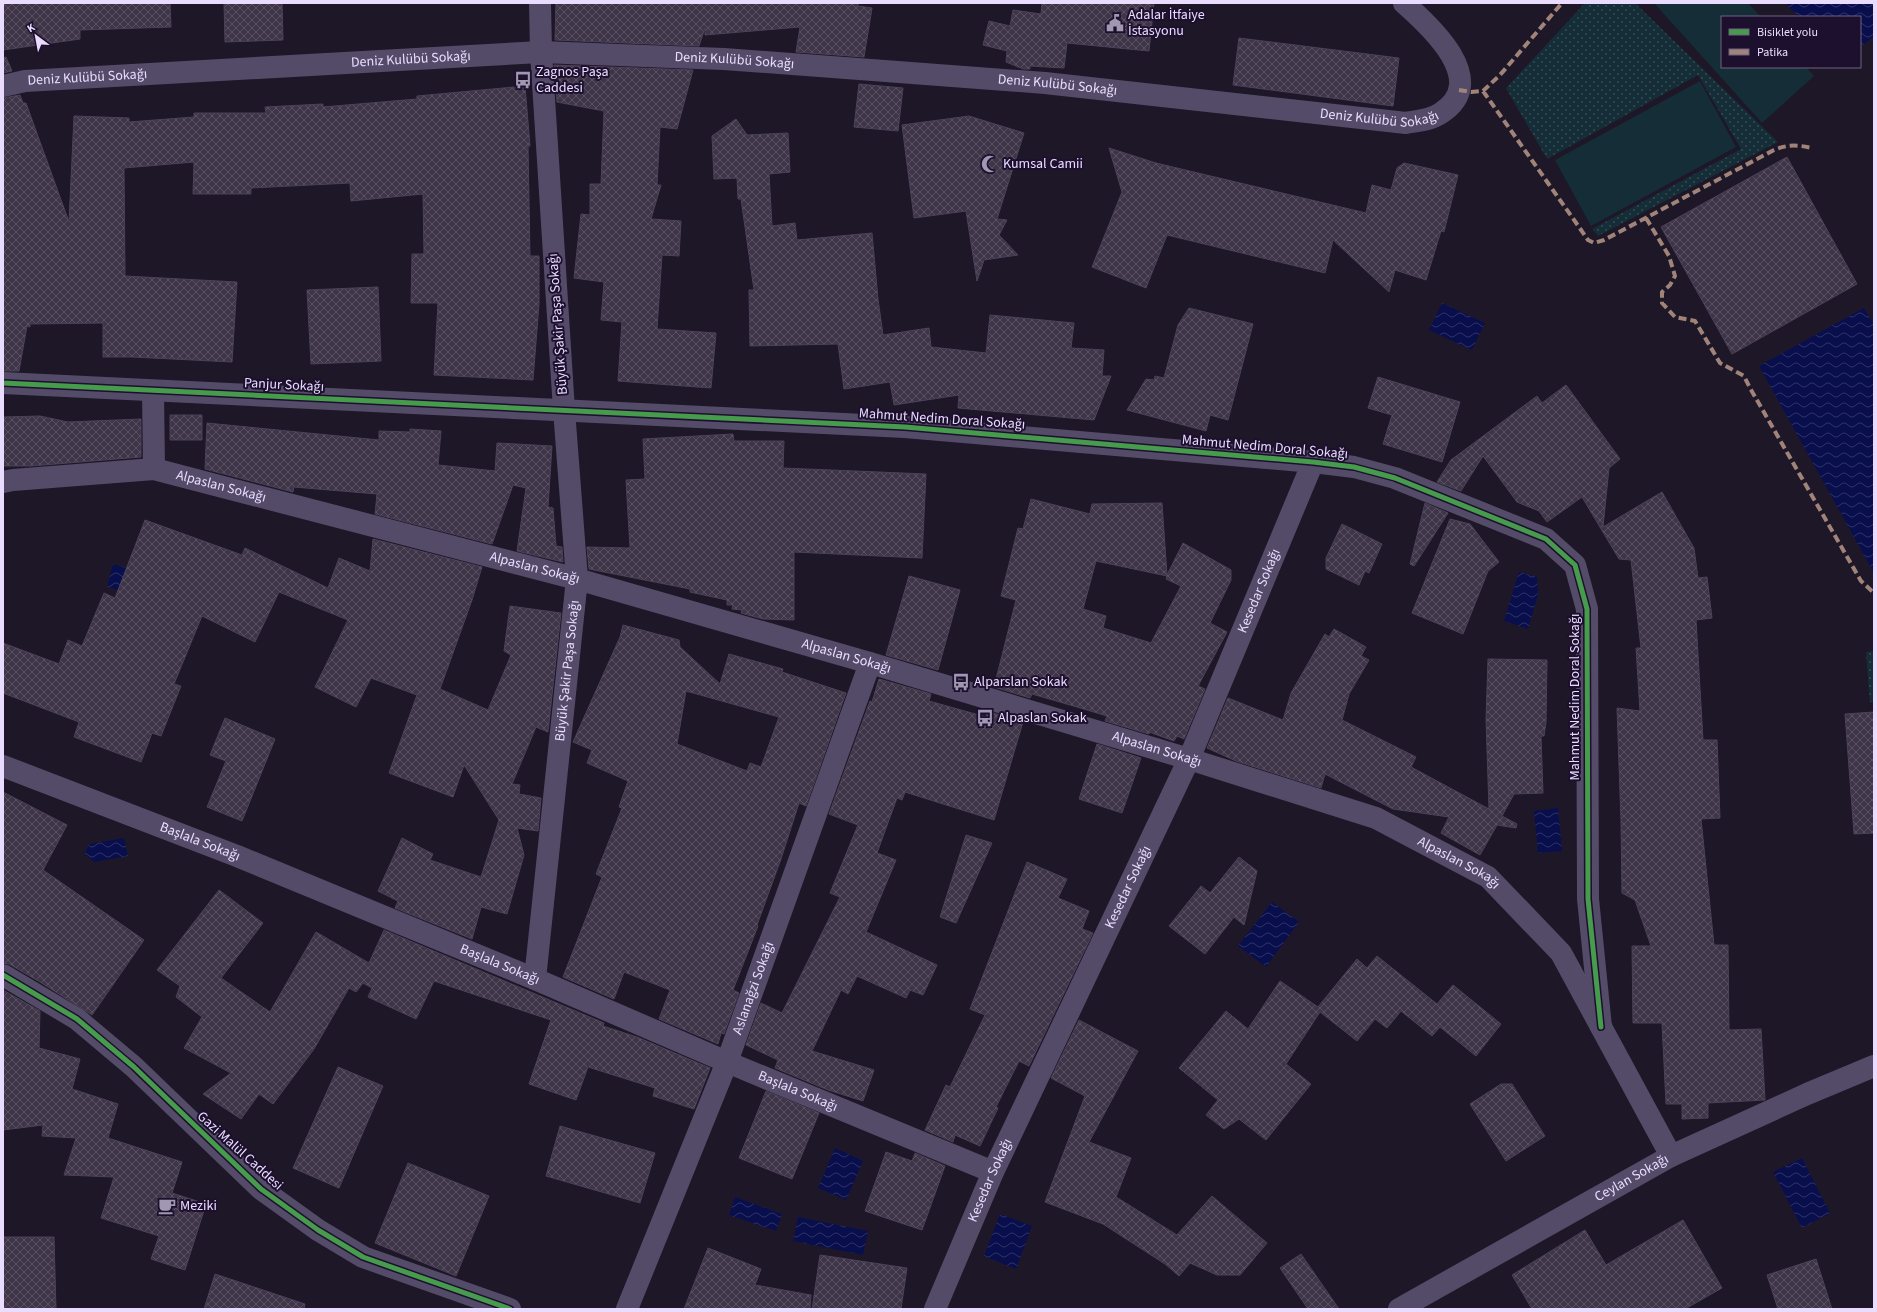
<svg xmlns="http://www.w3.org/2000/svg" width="1877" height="1312" viewBox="0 0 1877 1312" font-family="'Source Sans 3',sans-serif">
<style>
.grass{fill:url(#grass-dots)}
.pitch{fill:#142d37}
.water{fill:url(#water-waves)}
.building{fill:url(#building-cross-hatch);stroke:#4c415a;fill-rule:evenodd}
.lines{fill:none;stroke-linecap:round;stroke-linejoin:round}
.minor{stroke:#544b68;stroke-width:22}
.quiet{stroke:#a18479;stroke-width:4;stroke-dasharray:8 4;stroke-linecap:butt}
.cycleway-casing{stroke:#1d102e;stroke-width:8}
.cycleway{stroke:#469c4c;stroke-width:5}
.labels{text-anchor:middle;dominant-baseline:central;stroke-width:4;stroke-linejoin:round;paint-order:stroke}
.poi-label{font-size:14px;fill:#e9dcff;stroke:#1d102e;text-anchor:start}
.street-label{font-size:14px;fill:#e9dcff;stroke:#1d102e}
</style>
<defs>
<pattern id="grass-dots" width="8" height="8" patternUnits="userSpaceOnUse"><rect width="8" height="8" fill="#142d37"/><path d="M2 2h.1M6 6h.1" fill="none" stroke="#364b55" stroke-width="1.8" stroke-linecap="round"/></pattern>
<pattern id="water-waves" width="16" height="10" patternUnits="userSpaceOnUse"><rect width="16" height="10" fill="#090f4c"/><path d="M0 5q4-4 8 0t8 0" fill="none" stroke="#2d3167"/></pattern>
<pattern id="building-cross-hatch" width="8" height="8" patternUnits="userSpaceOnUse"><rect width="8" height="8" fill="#3e3648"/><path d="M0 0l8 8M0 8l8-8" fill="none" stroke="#5a5263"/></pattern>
</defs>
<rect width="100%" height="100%" fill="#1e1727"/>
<path class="grass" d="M1585,3H1635L1778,142L1598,236L1592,229L1741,149L1698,75L1547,159L1506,88Z
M1874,651V702H1870L1866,652Z"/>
<path class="pitch" d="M1654,3H1748L1761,17H1722V67H1806L1814,76L1762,123Z
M1700,81L1736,147L1591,226L1555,160Z"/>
<path class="water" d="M1785,3H1874V36L1862,46L1860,43V17H1799Z
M1442,303L1485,323L1472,350L1429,330Z
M1864,308L1874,325V573L1759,366Z
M113,564L130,569L152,599L107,587Z
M1519,572L1537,577L1538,595L1528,629L1504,621Z
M1558,808L1562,851L1538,853L1534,811Z
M124,838L128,856L94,862L85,854L89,844Z
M1272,902L1299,922L1266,967L1238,946Z
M835,1148L863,1161L846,1200L818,1188Z
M1802,1158L1830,1213L1802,1228L1773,1172Z
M735,1197L782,1214L776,1231L729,1215Z
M1000,1214L1032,1226L1016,1269L984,1256Z
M798,1217L868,1231L863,1255L793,1241Z"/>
<path class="building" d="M3,3H170L171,27L80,30V39L3,50Z
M224,3H282L283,40L225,42Z
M556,3H858V6L872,8L864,57L796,52L800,27L705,35V28L699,46L555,40Z
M1042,3H1154L1149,51L1067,43L1064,68L1030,66V69H1023L1006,62L1007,51L983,45L989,21L1010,26L1013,10L1041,14Z
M1239,38L1399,58L1393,106L1233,85Z
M6,57L12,71L3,73V58Z
M554,65L693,70L677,129L660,127L657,185H661L651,219L681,221L679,256L662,255L657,329L716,333L711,388L618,381L622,322L601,320L604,282L574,278L581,214L590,215V184H601L604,111L557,102Z
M859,84L903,88L898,131L854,127Z
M525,86L530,146H528L530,256H539V304L533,380L434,375L438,303H411L412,254H424L423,194L351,201L350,183L251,188V194H193L194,162L124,168L125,276L237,282L232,362L132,357H103V323L30,324V327L27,326L19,371H3V98L20,95L23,103H26L69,222L74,116L129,118V122L194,117V113H266L265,107L323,104V107L417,99V96Z
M969,116L1024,133L997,219L1007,220L999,235L1018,255L984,260L977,281L966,211L914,218L902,125Z
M736,119L747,135L788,133L790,172L769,174L772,226L795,223L797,240L872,233L878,299L883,335L929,328L931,347L986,353L990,315L1074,323L1071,348L1104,350L1102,376H1111L1094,420L958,408L959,395L894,405L890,382L844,389L838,344L750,346L749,290H754L741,199H738L737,178L714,179L712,136Z
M1109,148L1156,163L1366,213L1372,185L1391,190L1397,168L1404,163L1458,175L1444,232L1441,231L1426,280L1395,270L1389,292L1333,240L1325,273L1167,235L1146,288L1092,267L1122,192Z
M1787,157L1857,284L1732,354L1661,227Z
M378,287L381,361L311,364L307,290Z
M1189,308L1253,324L1228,420L1210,415L1206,431L1127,410L1146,379L1154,380L1155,376L1164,378L1178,325Z
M1378,377L1460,402L1442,462L1383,444L1392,415L1368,408Z
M1566,385L1620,459L1609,468L1603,527L1662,492L1694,548L1698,578L1707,577L1712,618L1696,620L1703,740H1717L1720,818L1701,819L1714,945H1728L1729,1030L1761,1029L1765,1100L1708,1103V1118L1682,1119V1104H1666L1662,1023H1633L1632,946H1651L1635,900L1622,893L1621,821L1617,708L1640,711L1636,648H1641L1631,560L1619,559L1582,497L1547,522L1539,511L1517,502L1483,456L1461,491L1437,482L1451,460L1537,396L1542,403Z
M170,415H202V440H170Z
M40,416L68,422L141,419V457L31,466H3V417Z
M207,423L379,440V431L410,432V429L441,431L438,465L495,471L497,443L552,446L548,507L553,508L556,546L562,547L563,562L517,551L526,488L513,485L492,544L375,514L377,494L294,487L293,492L205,469Z
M733,434L734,441H784L783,468L926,474L922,558L794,552V620L763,619L741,613L742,610L732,609L733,605H727V600L690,592V589L589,569L587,547L630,548L626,480L645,479L643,439Z
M1031,499L1090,514L1092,504L1162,503L1167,575L1183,543L1231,570V580L1210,623L1227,632L1198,686L1205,689L1184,739L1177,736L1174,741L1149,732V734L1105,721L1107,716L1077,707L1032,694L1030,698L994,687L1016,600L1001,596L1018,528L1023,529ZM1096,561L1167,576L1166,579L1181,586L1151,643L1103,628L1106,616L1083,609Z
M1425,503L1448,513L1414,566L1410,564Z
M1450,519L1470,524L1499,562L1488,571L1463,634L1412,613Z
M145,520L242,555L245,548L328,588L339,558L370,571L373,539L482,567L472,600L440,689L488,710L511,655L504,651L510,606L561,613L548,732L536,727L512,784L520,785L519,794L541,798L538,831L517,828L524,855L507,914L481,907L472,939L395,908L398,901L378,891L402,838L433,854L430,860L481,877L499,820L464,765L453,797L389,773L417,695L371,678L356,707L315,687L348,620L279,592L255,642L202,616L174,684L181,686L161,736L152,733L141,762L74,737L79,722L3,693V643L59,664L68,640L82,646L104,593L115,598Z
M1342,524L1382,544L1369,573L1365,571L1359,585L1326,569V558Z
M909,576L960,590L938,670L886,655Z
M623,625L679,640L680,647L720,684L729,654L783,669L782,672L846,693L806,806L799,803L781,859L757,925L758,926L733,990L739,993L724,1034L721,1033L718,1044L659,1019L670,990L624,972L614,999L563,977L602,877L596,874L622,808L619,807L628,781L587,763L592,750L573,742L620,637ZM686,691L779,717L761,767L750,763L747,771L677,744Z
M1334,629L1366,647L1361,656L1369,660L1349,694L1342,720L1416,757L1411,767L1489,809L1486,719L1488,659L1547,660L1546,722L1544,736H1541L1543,793L1514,794L1502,816L1517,824L1516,828L1497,825L1480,855L1441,833L1449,817L1393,809L1325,774L1321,788L1236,761L1207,748L1228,698L1283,720L1291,693L1325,634L1329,637Z
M879,679L931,694L929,701L986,717L987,711L1023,722L994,820L905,792L902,800L897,798L877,853L896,860L866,932L937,965L923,995L910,990L906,998L857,976L848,994L841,990L812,1051L874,1070L863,1101L828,1090L775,1068L778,1060L746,1045L761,1003L782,1013L840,897L830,893L858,825L829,814L870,701L872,702Z
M1874,712V833L1854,834L1845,714Z
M225,718L275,739L242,821L207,807L226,761L210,755Z
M1097,744L1141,758L1122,813L1079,799Z
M3,792L67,825L43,870L144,940L92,1015L40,982L9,964L3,963Z
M966,835L992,843L956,923L940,917Z
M1239,857L1257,871L1244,925L1234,917L1205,954L1169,926L1201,886L1210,893Z
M1027,862L1067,879L1058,898L1089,911L1082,929L1093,933L1029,1066L1019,1061L996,1107L998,1108L980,1146L955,1135L953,1142L925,1130L946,1085L950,1087L985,1015L970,1009Z
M219,890L263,923L221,978L270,1012L316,932L369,963L384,930L604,1023L603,1026L637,1037L710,1068L694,1109L653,1096L655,1088L588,1067L576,1100L529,1084L551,1020L434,981L416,1019L368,997L372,988L363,983L356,992L349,988L314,1049L273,1104L259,1094L241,1119L203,1094L231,1073L184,1048L202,1017L176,997L180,986L157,970Z
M1377,956L1437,1004L1453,985L1501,1024L1476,1056L1440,1027L1432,1036L1401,1011L1387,1028L1375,1019L1357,1041L1320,1012L1286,1064L1311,1084L1266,1140L1239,1119L1224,1129L1206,1115L1218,1100L1179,1068L1226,1011L1248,1029L1280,981L1318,1007L1357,959L1367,968Z
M3,990L40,1011L39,1048L80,1059L72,1089L118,1104L108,1138L182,1162L172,1193L206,1204L185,1270L151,1259L159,1236L101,1218L114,1177L64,1175L76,1138L42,1136L43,1125L3,1130Z
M1079,1020L1138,1051L1089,1142L1131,1158L1116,1197L1177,1235L1212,1196L1267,1243L1240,1275H1217L1190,1263L1179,1276L1165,1264L1103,1224L1045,1202L1085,1096L1051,1078Z
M338,1067L383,1086L339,1188L293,1168Z
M1501,1084H1512L1545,1136L1506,1161L1470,1104Z
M766,1091L819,1113L792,1179L739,1158Z
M560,1126L655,1153L640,1203L546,1176Z
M886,1152L912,1161L915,1153L945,1166L922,1230L865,1211Z
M408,1163L489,1196L456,1276L375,1243Z
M1683,1220L1722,1288L1685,1309H1532L1512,1275L1585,1230L1606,1265Z
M3,1237H54L56,1309H3Z
M708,1248L761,1269L755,1285L811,1295L810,1309H684Z
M1301,1254L1339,1309H1308L1280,1268Z
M820,1255L907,1268L901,1309H812Z
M1816,1259L1832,1309H1778L1767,1275Z
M215,1274L305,1304L304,1309H204Z"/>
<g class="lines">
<g class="minor">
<path id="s1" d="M3,86L25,81L541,52L724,59L1045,83L1406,123C1417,121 1431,120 1441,113C1491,81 1430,26 1404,3"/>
<path d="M3,383L905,427L1313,462L1354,467L1395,478L1546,539L1575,565L1587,609L1588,899L1601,1027"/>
<path d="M153,391L154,469"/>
<path id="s2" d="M3,482L13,480L154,469L577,579L870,663L1189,759L1376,818L1488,877L1561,953L1671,1156"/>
<path id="s3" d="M3,766L237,856L535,979L727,1062L993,1172"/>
<path d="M3,975L77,1019L134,1067L261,1189L318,1230L363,1257L510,1309"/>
<path id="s4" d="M535,979L577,579L564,410L541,52L540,3"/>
<path id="s5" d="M627,1309L727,1062L870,663"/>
<path id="s6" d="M935,1309L993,1172L1189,759L1313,462"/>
<path id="s7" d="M1399,1309L1671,1156L1807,1094L1874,1066"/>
</g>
<path class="quiet" d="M1459,90L1471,92L1483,91L1500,75L1562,3
M1483,91L1579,227L1588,240L1594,243L1604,240L1774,150C1788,144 1798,145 1812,148
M1646,218L1669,256L1675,276L1670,285L1662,292V303L1675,317L1695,321L1720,363L1744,376L1750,388L1861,581L1874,593"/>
<g class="cycleway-casing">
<path id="cycleway" d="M3,383L905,427L1313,462L1354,467L1395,478L1546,539L1575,565L1587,609L1588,899L1601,1027
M3,975L77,1019L134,1067L261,1189L318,1230L363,1257L510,1309"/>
</g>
<use href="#cycleway" class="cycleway"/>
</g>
<defs>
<g id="civic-bare" transform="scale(1.38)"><path d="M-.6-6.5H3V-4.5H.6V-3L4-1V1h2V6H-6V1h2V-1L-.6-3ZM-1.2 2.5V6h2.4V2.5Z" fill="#a297b3" stroke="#1d102e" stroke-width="2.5" paint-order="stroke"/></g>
<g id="bus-bare" transform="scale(1.38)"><path d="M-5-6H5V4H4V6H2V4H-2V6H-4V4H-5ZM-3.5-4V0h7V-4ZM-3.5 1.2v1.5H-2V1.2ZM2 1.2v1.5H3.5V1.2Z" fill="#a297b3" stroke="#1d102e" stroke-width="2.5" paint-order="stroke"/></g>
<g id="mosque-bare" transform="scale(1.38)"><path d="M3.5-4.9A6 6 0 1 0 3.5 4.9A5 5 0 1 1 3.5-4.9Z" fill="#a297b3" stroke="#1d102e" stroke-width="2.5" paint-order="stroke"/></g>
<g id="cafe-bare" transform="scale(1.38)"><path d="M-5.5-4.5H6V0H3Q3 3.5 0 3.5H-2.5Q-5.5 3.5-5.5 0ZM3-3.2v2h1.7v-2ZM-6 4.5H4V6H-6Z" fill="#a297b3" stroke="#1d102e" stroke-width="2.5" paint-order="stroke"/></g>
</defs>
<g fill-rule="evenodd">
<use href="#civic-bare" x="1115" y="23"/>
<use href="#bus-bare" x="523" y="80"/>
<use href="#mosque-bare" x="990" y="164"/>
<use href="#bus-bare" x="961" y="682"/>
<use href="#bus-bare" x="985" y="718"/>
<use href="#cafe-bare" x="167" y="1206"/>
</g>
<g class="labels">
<g class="poi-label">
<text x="1128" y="15">Adalar İtfaiye<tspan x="1128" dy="16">İstasyonu</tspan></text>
<text x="536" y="72">Zagnos Paşa<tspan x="536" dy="16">Caddesi</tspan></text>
<text x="1003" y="164">Kumsal Camii</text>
<text x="974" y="682">Alparslan Sokak</text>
<text x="998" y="718">Alpaslan Sokak</text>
<text x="180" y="1206">Meziki</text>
</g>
<g class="street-label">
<text stroke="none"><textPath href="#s1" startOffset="409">Deniz Kulübü Sokağı</textPath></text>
<text stroke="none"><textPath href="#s1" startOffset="733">Deniz Kulübü Sokağı</textPath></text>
<text stroke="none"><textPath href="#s1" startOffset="85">Deniz Kulübü Sokağı</textPath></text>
<text stroke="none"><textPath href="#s1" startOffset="1057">Deniz Kulübü Sokağı</textPath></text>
<text stroke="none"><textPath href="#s1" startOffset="1381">Deniz Kulübü Sokağı</textPath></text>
<text transform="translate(558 324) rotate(-94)">Büyük Şakir Paşa Sokağı</text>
<text transform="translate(284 385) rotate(3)">Panjur Sokağı</text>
<text transform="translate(942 419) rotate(4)">Mahmut Nedim Doral Sokağı</text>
<text transform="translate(1265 447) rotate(5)">Mahmut Nedim Doral Sokağı</text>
<text stroke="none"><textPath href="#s2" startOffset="221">Alpaslan Sokağı</textPath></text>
<text stroke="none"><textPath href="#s2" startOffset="545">Alpaslan Sokağı</textPath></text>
<text stroke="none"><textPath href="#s6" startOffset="788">Kesedar Sokağı</textPath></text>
<text stroke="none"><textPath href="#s2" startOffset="869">Alpaslan Sokağı</textPath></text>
<text stroke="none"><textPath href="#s4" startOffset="310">Büyük Şakir Paşa Sokağı</textPath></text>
<text transform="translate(1575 697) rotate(-90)">Mahmut Nedim Doral Sokağı</text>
<text stroke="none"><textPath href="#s2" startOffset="1193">Alpaslan Sokağı</textPath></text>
<text stroke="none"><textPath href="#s3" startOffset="211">Başlala Sokağı</textPath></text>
<text stroke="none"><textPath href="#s2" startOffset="1517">Alpaslan Sokağı</textPath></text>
<text stroke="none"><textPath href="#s6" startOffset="464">Kesedar Sokağı</textPath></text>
<text stroke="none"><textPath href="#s3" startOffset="535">Başlala Sokağı</textPath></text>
<text stroke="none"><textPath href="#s5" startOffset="345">Aslanağzi Sokağı</textPath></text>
<text stroke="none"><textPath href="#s3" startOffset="859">Başlala Sokağı</textPath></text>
<text transform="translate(240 1151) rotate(42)">Gazi Malül Caddesi</text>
<text stroke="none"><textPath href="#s7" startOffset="267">Ceylan Sokağı</textPath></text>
<text stroke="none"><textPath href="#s6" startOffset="140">Kesedar Sokağı</textPath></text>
</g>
</g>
<rect width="1877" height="1312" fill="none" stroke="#e9dcff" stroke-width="8"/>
<rect x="1721" y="16" width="140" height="52" fill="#1d102e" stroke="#6f6282"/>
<rect x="1729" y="29" width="20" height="6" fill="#469c4c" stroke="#6f6282"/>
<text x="1757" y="36" font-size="12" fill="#e9dcff">Bisiklet yolu</text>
<rect x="1729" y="49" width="20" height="6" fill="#a18479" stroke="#6f6282"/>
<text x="1757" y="56" font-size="12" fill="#e9dcff">Patika</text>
<g transform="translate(36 36) rotate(328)" stroke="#1d102e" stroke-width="3" paint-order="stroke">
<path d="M0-3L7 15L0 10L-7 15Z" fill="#e9dcff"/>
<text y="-6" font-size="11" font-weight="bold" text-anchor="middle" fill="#e9dcff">K</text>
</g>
</svg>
